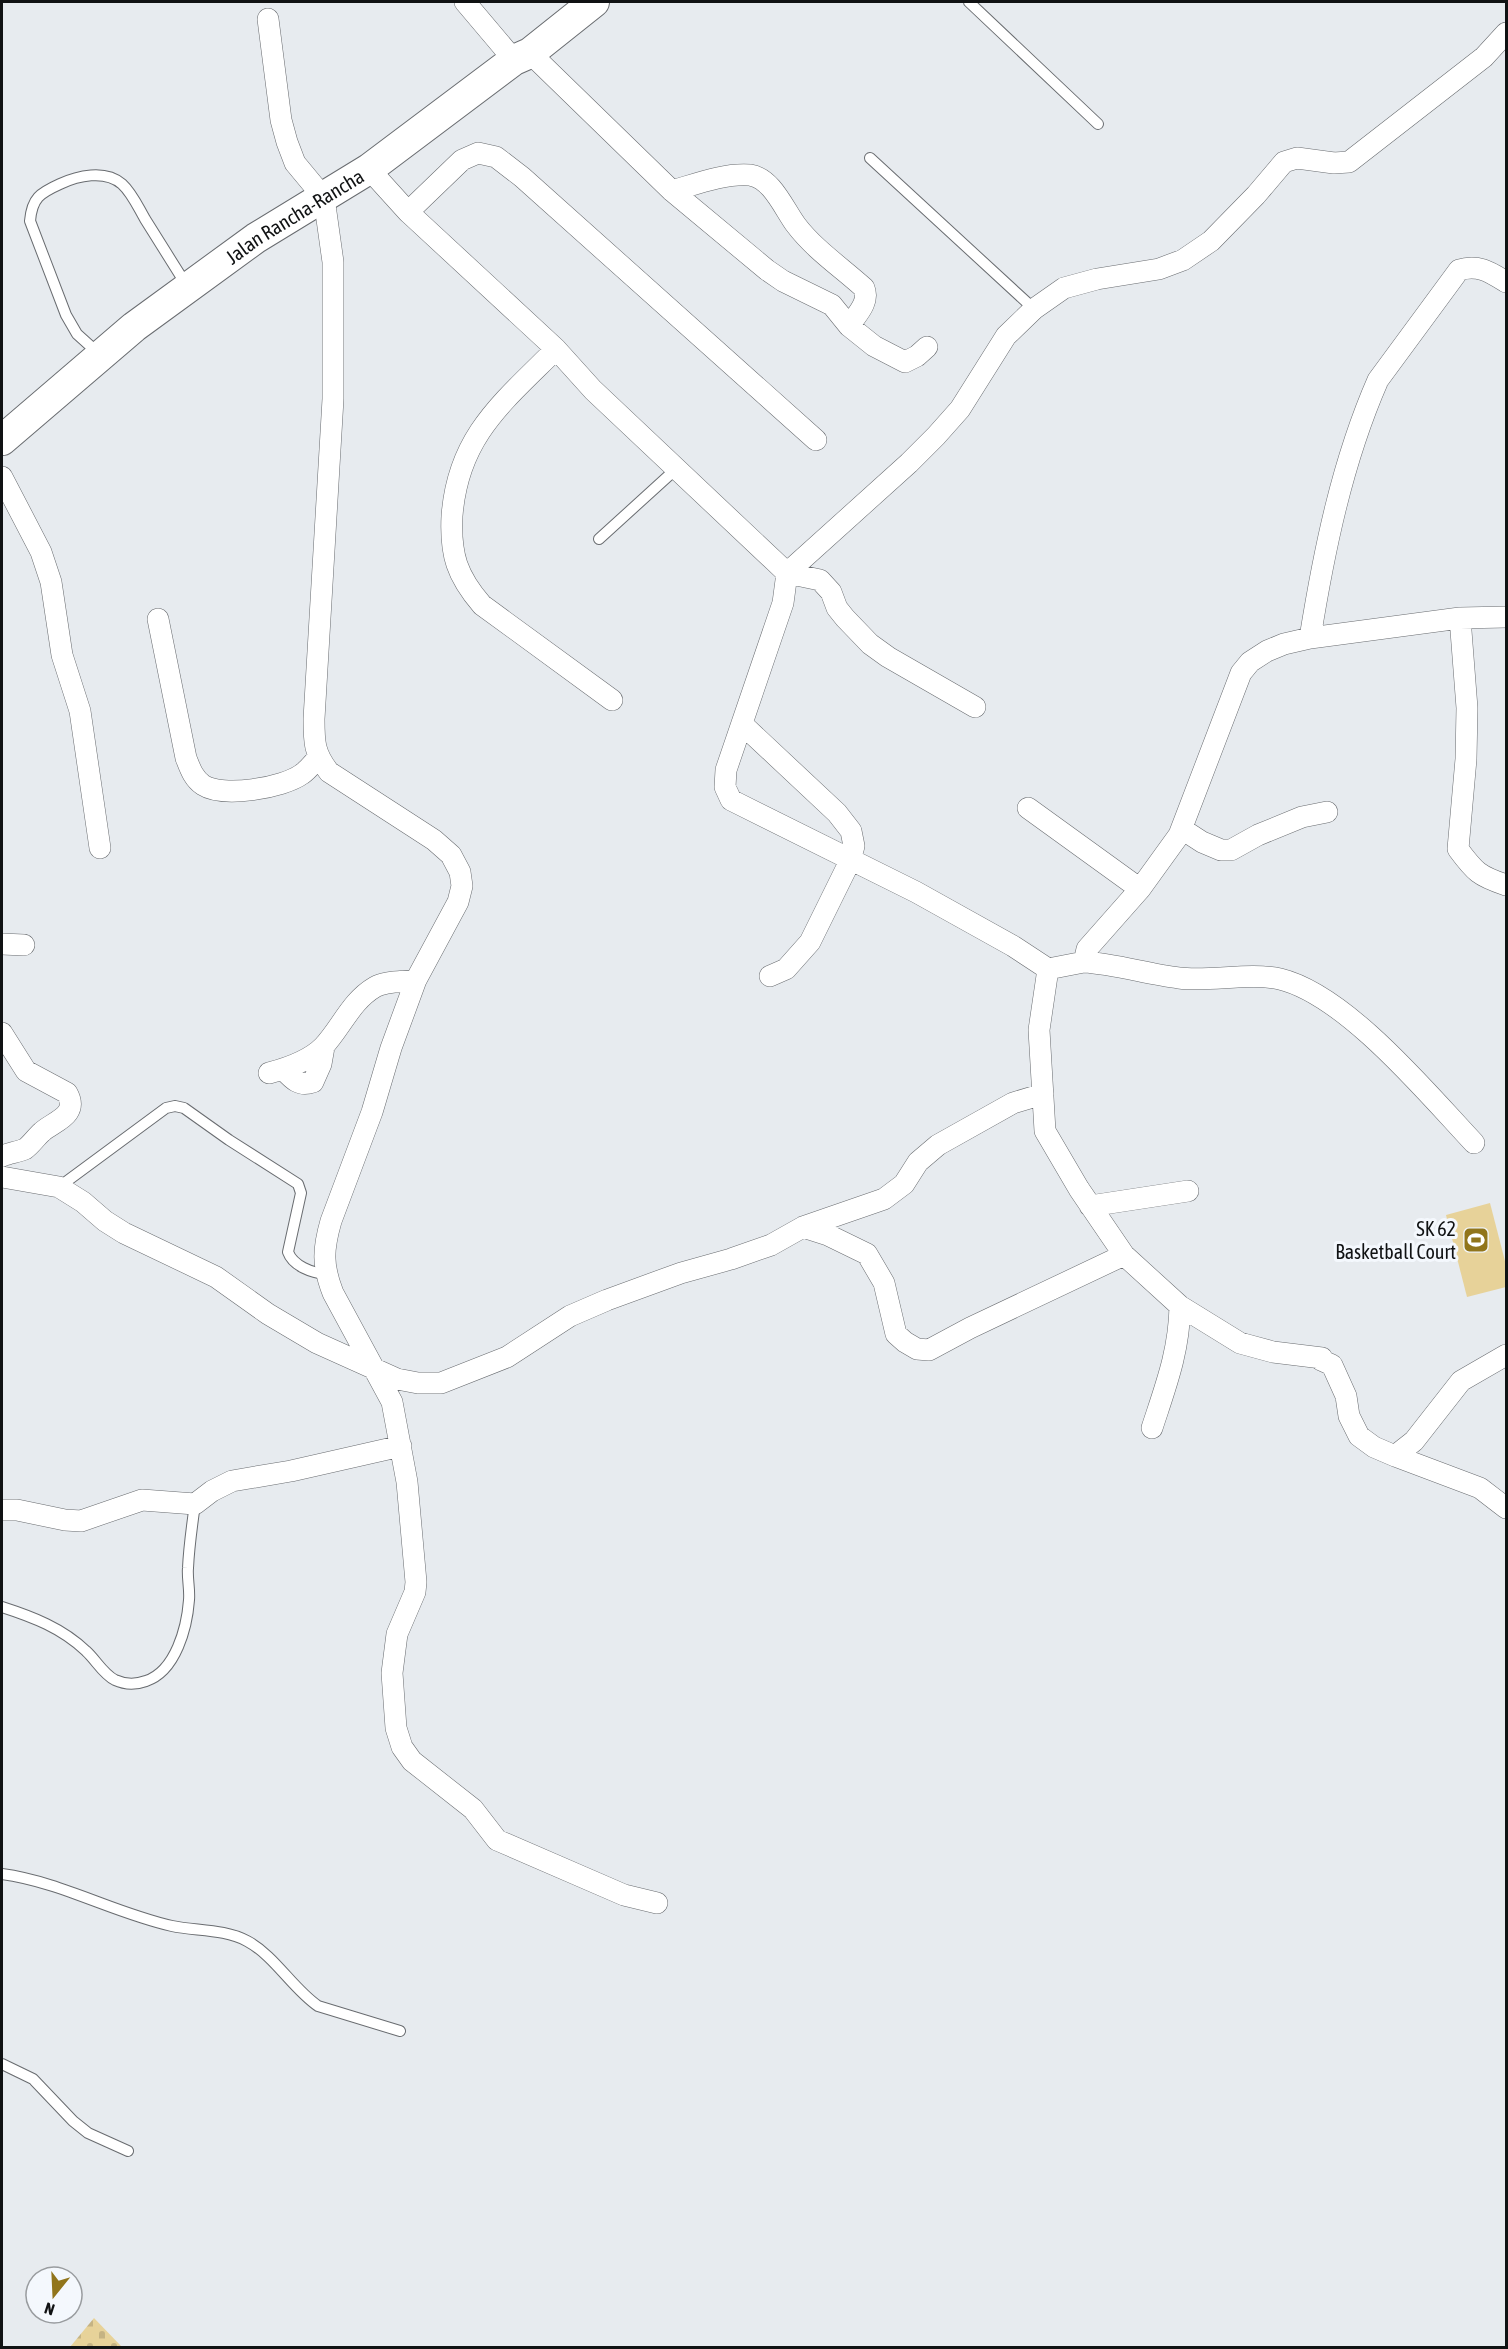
<svg xmlns="http://www.w3.org/2000/svg" width="1508" height="2349" viewBox="0 0 1508 2349" font-family="'Asap Condensed',sans-serif">
<style>
.green{fill:#e7d299}
.cemetery{fill:url(#cemetery-stones)}
.lines{fill:none;stroke-linecap:round;stroke-linejoin:round}
.lane-casing{stroke:#696c70;stroke-width:12}
.street-casing{stroke:#696c70;stroke-width:22}
.secondary-casing{stroke:#696c70;stroke-width:32}
.lane{stroke:#fff;stroke-width:10}
.street{stroke:#fff;stroke-width:21}
.secondary{stroke:#fff;stroke-width:30}
.labels{text-anchor:middle;dominant-baseline:central;stroke-width:6;stroke-linejoin:round;paint-order:stroke}
.street-label{font-size:20px;fill:#101213;stroke:#f4f8fd}
.poi-label{font-size:20px;fill:#101213;stroke:#f4f8fd;text-anchor:end}
</style>
<defs>
<pattern id="cemetery-stones" width="16" height="16" patternUnits="userSpaceOnUse" patternTransform="scale(1.5)"><rect width="16" height="16" fill="#e7d299"/><path d="M2 7V4a2 2 0 0 1 4 0v3zM10 15v-3a2 2 0 0 1 4 0v3z" fill="#c5b383"/></pattern>
</defs>
<rect width="100%" height="100%" fill="#e7ebef"/>
<path class="green" d="M1490,1203L1506,1265V1287L1467,1297L1446,1215Z"/>
<path class="cemetery" d="M94,2318L122,2347H70Z"/>
<g class="lines">
<g class="lane-casing">
<path id="lane" d="M969,2L1098,124
M870,158L1034,309
M98,353L77,334L66,315L30,221C32,198 40,193 60,184C77,176 105,169 122,184C132,193 138,207 145,219C159,241 173,264 187,286
M599,539L676,469
M59,1187L166,1108L175,1106L184,1108L229,1140L298,1184L301,1193L288,1252C293,1266 312,1273 326,1274
M2,1607C33,1617 62,1628 86,1651C96,1660 103,1674 115,1680C126,1685 135,1685 146,1681C176,1671 187,1627 189,1600C190,1589 187,1578 188,1568C189,1546 192,1525 195,1504
M2,1874C61,1882 114,1913 172,1926C196,1931 225,1929 247,1941C275,1956 292,1988 318,2006L400,2031
M2,2064L33,2079L73,2121L88,2133L128,2151"/>
</g>
<g class="street-casing">
<path id="street" d="M465,2L514,60
M268,19L281,120L287,142L295,163L324,198L333,262V399L314,719C314,742 314,753 329,772L434,840L451,855L460,872L462,886L458,902L416,980L391,1048L372,1112L331,1221C323,1249 322,1265 333,1293L392,1402L407,1482L416,1582L415,1592L397,1634L392,1673L396,1728L402,1747L412,1761L473,1809L497,1840L624,1895L657,1903
M530,53L672,191L767,270L783,281L832,305L849,326L874,346L905,362L917,356L927,347
M369,169L408,212L556,349L593,390L787,573L783,603L726,770L725,787L731,800L916,892L1013,946L1048,969L1039,1030L1045,1131L1079,1189L1124,1255L1180,1306L1240,1343L1273,1352L1322,1358L1321,1360L1332,1365L1346,1396L1349,1416L1359,1436L1374,1447L1395,1456L1414,1441L1461,1381L1506,1355
M672,191C696,184 724,173 750,175C772,178 784,209 796,225C814,249 842,268 864,288C870,302 857,314 849,326
M408,212L462,160L478,153L496,157L522,177L816,440
M556,349C503,402 458,436 452,516C450,555 457,576 482,605L612,700
M2,477L41,552L51,582L62,655L80,711L100,848
M787,573L909,463L936,436L960,409L1006,336L1034,309L1064,288L1097,279L1159,269L1183,260L1211,241L1256,195L1284,162L1297,158L1334,163L1349,162L1484,57L1506,33
M787,573L820,580L831,592L837,608L845,618L870,644L888,657L975,707
M1460,618L1467,708L1466,759L1458,849C1475,872 1479,876 1506,885
M158,619L186,758C190,768 193,778 203,785C223,798 283,788 302,774C308,770 313,763 318,758
M1310,638C1324,551 1342,462 1378,380L1459,270C1478,264 1490,272 1506,282
M742,724L837,813L851,831L854,846L850,861L810,942L786,969L770,976
M1028,808L1140,889
M1182,829L1202,842L1221,850H1231L1258,835L1302,817L1327,812
M2,944L24,945
M1048,969L1084,962
M2,1033L26,1071L67,1093C80,1116 52,1122 42,1132C36,1137 31,1145 25,1149C18,1152 9,1153 2,1156
M283,1069C292,1079 299,1087 313,1082L321,1064L324,1047
M269,1073C288,1068 309,1061 323,1047C341,1028 351,1001 375,987C385,981 404,982 416,980
M1474,1143C1427,1093 1346,995 1280,979C1249,972 1211,982 1179,978C1147,974 1115,964 1084,962L1087,949L1140,889L1179,835L1241,673L1250,662L1267,651L1284,644L1310,638L1460,618L1506,617
M2,1177L59,1187L83,1202L105,1221L124,1233L216,1277L268,1314L317,1343L397,1379L418,1383H441L507,1357L570,1316L607,1300L681,1273L731,1259L771,1245L803,1227L884,1199L904,1184L918,1162L938,1145L1013,1103L1043,1094
M1090,1206L1188,1191
M803,1227L828,1235L867,1254L884,1283L896,1334L905,1342L917,1349L929,1350L970,1328L1124,1255
M1152,1428C1166,1385 1179,1352 1180,1306
M1395,1456L1480,1488L1506,1508
M2,1510H17L65,1520L81,1521L142,1500L195,1504L212,1491L232,1481L291,1471L401,1446"/>
</g>
<g class="secondary-casing">
<g id="secondary">
<path id="s1" d="M2,440L134,327L256,238L369,169L514,60L530,53L594,2"/>
</g>
</g>
<use href="#lane" class="lane"/>
<use href="#street" class="street"/>
<use href="#secondary" class="secondary"/>
</g>
<defs>
<g id="stadium-square" transform="scale(1.35)"><rect x="-9" y="-9" width="18" height="18" rx="4" fill="#91751b" stroke="#f4f8fd"/><path d="M0-5a6.5 5 0 1 0 0 10a6.5 5 0 1 0 0-10ZM-3.5-1.8h7v3.6h-7Z" fill="#fff"/></g>
</defs>
<g fill-rule="evenodd">
<use href="#stadium-square" x="1476" y="1240"/>
</g>
<g class="labels">
<g class="street-label">
<text stroke="none"><textPath href="#s1" startOffset="369">Jalan Rancha-Rancha</textPath></text>
</g>
<g class="poi-label">
<text x="1456" y="1228">SK 62<tspan x="1456" dy="23">Basketball Court</tspan></text>
</g>
</g>
<rect width="1508" height="2349" fill="none" stroke="#101213" stroke-width="6"/>
<g transform="translate(54 2295) rotate(198)"><circle r="28" fill="#f4f8fd" stroke="#999c9f" stroke-width="1.5"/>
<path d="M0-4.5L10 22L0 15L-10 22Z" fill="#91751b"/>
<text y="-9" font-size="16" font-weight="bold" text-anchor="middle" fill="#101213">N</text>
</g>
</svg>
